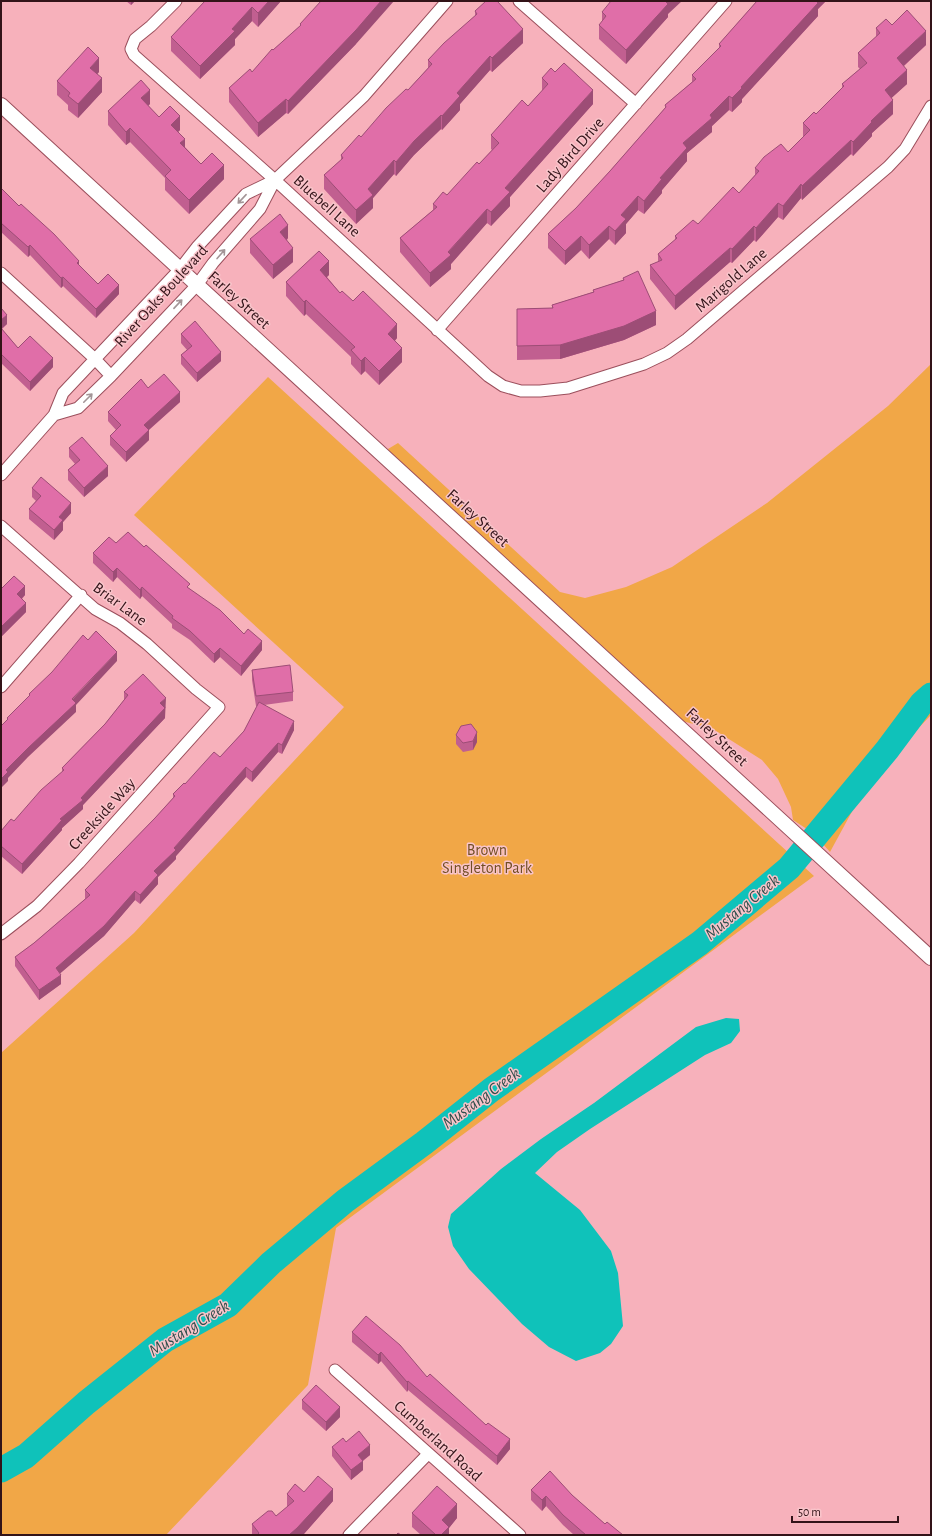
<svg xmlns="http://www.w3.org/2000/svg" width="932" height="1536" viewBox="0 0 932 1536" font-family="'Alegreya Sans',sans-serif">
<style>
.green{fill:#f1a747}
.water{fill:#0fc2ba}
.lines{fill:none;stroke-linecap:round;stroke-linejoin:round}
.river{stroke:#0fc2ba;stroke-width:25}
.minor-casing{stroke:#9b4f5c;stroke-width:13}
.tertiary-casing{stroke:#9b4f5c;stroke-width:16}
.minor{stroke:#fff;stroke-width:11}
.tertiary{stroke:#fff;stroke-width:14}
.wall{fill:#c15f90}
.shaded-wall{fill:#9d4d76}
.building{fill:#e06ea8;stroke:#9d4d76}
.oneway{stroke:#a39597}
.labels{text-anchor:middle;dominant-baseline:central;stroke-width:3;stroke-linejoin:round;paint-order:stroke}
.street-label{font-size:16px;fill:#321318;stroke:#f9c4ca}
.park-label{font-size:16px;fill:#714e23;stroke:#f9c4ca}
.water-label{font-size:17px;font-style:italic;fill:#304f4d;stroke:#f9c4ca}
</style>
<rect width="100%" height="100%" fill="#f7b1bb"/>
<path class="green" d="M931,364V715L909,738L880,751L861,795L830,852L813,833L793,820L791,807L778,779L762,760L713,729L682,721L392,457L388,449L398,443L560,592L585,598L626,587L672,567L767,503L888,406Z
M268,377L814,876L336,1228L308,1385L166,1535H1V1053L134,933L344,707L134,515Z"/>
<path class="water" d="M726,1018L739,1019L740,1031L731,1043L705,1055L590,1129L557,1152L535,1173L580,1210L611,1251L618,1273L623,1326L611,1344L600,1353L576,1361L549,1347L522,1324L469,1269L453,1246L448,1227L451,1214L501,1169L541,1139L594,1103L696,1027Z"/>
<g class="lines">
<path class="river" d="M1,1470L26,1456L86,1403L165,1340L228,1305L271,1263L345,1201L424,1143L491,1090L700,943L789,868L887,750L922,703L931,695"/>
<g class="minor-casing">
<path id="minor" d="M176,1L151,26L135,39L131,49L134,55L275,180L488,376L503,386L521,391H540L568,388L644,364L667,353L687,339L888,167L905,149L931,106
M519,1L636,104
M1,273L94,358L111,376
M437,330L726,1
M54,415L78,408L111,376L197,285L213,263L260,209L275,180L364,96L447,1
M1,475L54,415L63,393L180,269L197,247L246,194L275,180
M1,526L95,609L120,623L147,644L196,689L219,707L79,863L37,906L1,934
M1,687L81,595
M335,1370L520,1535
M349,1535L428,1454"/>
</g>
<g class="tertiary-casing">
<path id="tertiary" d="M1,105L931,958"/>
</g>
<use href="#minor" class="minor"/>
<use href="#tertiary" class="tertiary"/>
</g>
<path class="wall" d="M126,1H135L131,5Z
M205,1H281L258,27L252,21L235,39V45L200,79L171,51V37Z
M757,1H826L818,9V16L742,99V102L732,112L729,110L712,126V132L687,153V161L662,190V193L644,214L638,210L626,224V233L615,245L609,239L589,259L581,250L565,265L548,248V234L576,208L610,171L665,108V105L692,82V75L719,48V44Z
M475,11L523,43L492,72L490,70L460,104V110L442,130L441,129L414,155L396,176L394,174L373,198V208L356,224L324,189V175L341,160V155L361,137L408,90L428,68V60L475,16Z
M602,12L668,14V17L626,64L599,39V25L602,22Z
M300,24L356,44L288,114L286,113L258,137L229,102V88L252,72L273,50L300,26Z
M892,25L926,45L904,66L907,84L891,98L893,114L872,133V136L853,156L851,154L802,200L801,198L783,220L778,217L756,242L754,240L732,263L730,262L675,310L650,279V265L658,262V254L675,240V236L698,224L739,193L755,175V168L788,152L803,137V123L816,114L842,88V84L860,69L858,67V53L876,37V28Z
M99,72L97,74L102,92L78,118L68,110V105L57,95V81Z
M555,72L593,104L510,197V206L491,226L487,223L451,264V269L430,287L400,252V238L433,210V204L447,195L479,164L492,150L491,149V135L528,106L542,91V78Z
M150,104L148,106L159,117L180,130L178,132L185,147L201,164L224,179L189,214L165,190V178L130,142L126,145L108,125V111Z
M1,188L98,284L119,294L96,318L63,286L61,288L30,255L28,257L1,232Z
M288,238L287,240L293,262L273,279L250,253V239Z
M329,275L327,277L340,293L353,301L397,338L395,341L402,362L379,385L365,371L361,375L351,364V357L306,314L304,316L286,296V282Z
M623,278L656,325L624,340L560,359L517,360V309L552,308V305L593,292V290L623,280Z
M1,308L7,324L2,329L18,348L53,367L30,391L1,363Z
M181,334L221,361L197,382L181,364V355L187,350L181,343Z
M148,388L180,402L149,430V440L126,462L110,445V436L116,430L108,421V412Z
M69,448L108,476L84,497L68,480V470L75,464L69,457Z
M32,488L71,513L63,522V530L54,540L29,519V509L36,501L32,497Z
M116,543L190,589L244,634L262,650L241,676L220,657L214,663L190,640L172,628V624L142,596L140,599L117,577L113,582L93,563V553Z
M1,589L25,595L22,599L26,612L2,636L1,634Z
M252,670L293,692V701L264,705L294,730L282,754L278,752L252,782L246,777L176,856V859L158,877V884L140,904L135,900L104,936L60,973L61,984L39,1000L15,966V957L34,943L85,899V890L155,818L173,798V794L185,784L220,757L244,731L258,706H256L252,680Z
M124,692L166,707L165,708V718L83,805V809L62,828V830L22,874L1,856V831L14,821L62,772V768L105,724L124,700Z
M456,735L477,742L473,750L463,752L456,744Z
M352,1332L427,1377L510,1449L497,1465L408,1390L407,1392L381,1361L378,1364L352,1342Z
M302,1400L340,1417L326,1431L302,1409Z
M346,1442L370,1455L363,1461V1470L351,1480L332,1456V1447Z
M531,1490L572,1495L605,1524L623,1535H574L563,1525L546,1506L542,1511L531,1500Z
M304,1492L333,1501L303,1535H252V1524L276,1516L287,1507V1494Z
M412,1513L457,1518L449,1528V1535H421L412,1527Z"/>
<path class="shaded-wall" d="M131,1H135L131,5Z
M269,1H281L258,27V13Z
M381,1H394L356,44L288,114V101Z
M667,1H682L668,14V17L626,64V50Z
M814,1H826L818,9V16L742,99V102L732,112V98L741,87Z
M252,7V21L235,39V45L200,79V66L232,29Z
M523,29V43L492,72V58Z
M926,31V45L897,72V58Z
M490,56V70L460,104V110L442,130V116L457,93Z
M99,58V72L90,82V68Z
M907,70V84L885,104V90Z
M102,78V92L78,118V104Z
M150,90V104L141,112V98Z
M593,90V104L510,197V206L491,226V212L505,188Z
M729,96V110L712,126V132L687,153V161L662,190V193L644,214V201L660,178L683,143L710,115Z
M286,99V113L258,137V123Z
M893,100V114L872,133V136L853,156V142L871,121Z
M441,115V129L414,155L396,176V162L414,141Z
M180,116V130L171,139V125Z
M130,128V142L126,145V132Z
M185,139V153L180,143Z
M851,140V154L802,200V186Z
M394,160V174L373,198V208L356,224V210L368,189Z
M224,165V179L189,214V200Z
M801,184V198L783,220V206Z
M638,196V210L626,224V233L615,245V231L621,215Z
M778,203V217L756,242V228Z
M487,209V223L451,264V269L430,287V273Z
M288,225V238L280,246V232Z
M609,226V239L589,259V245Z
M754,226V240L732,263V249Z
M581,236V250L565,265V251Z
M30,245V255L28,257V247Z
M293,248V262L273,279V265Z
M730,248V262L675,310V296Z
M79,261V270L77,263Z
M329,261V275L320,283V270Z
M63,277V286L61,288V278Z
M119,285V294L96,318V309Z
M306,300V314L304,316V302Z
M656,311V325L624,340L560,359V345Z
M7,315V324L1,329V320Z
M397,324V338L388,348V334Z
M402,348V362L379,385V371Z
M221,352V361L197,382V373Z
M365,357V371L361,375V361Z
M53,358V367L30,391V382Z
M180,392V402L144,434V425Z
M149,430V440L126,462V452Z
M108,466V476L84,497V488Z
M71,503V513L63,522V530L54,540V530L59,517Z
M117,568V577L113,582V572Z
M25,586V595L17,603V594Z
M142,587V596L140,599V590Z
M26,603V612L2,636V626Z
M262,641V650L241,676V666Z
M220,648V657L214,663V654Z
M117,652V661L76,705V712L28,757L8,778V781L1,788V779L6,770Z
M166,698L165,718L83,805V809L62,828V830L22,874V864L160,703Z
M294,721V730L282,754V745Z
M477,732V742L473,750V741Z
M278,743V752L252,782V772Z
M246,767V777L176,856V859L158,877V884L140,904V895L154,871Z
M135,891V900L104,936L56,977V968Z
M61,975V984L39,1000V990Z
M381,1352V1361L378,1364V1355Z
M408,1381V1390L407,1392V1382Z
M340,1407V1417L326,1431V1422Z
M510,1439V1449L497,1465V1456Z
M370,1445V1455L358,1464V1455Z
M363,1461V1470L351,1480V1470Z
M333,1489V1501L303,1535H289Z
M546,1496V1506L542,1511V1500Z
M457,1504V1518L449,1528V1535H441L442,1520Z"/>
<path class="building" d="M205,1H269L258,13L252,7L232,29L235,31L200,66L171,37Z
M321,1H381L356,30L288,101L286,99L258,123L229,88L250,69L252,72L272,49L273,50L301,25L300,24Z
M486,1H497L523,29L492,58L490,56L457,93L460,96L442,116L441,115L414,141L396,162L394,160L368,189L373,195L356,210L324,175L343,158L341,155L359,135L361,137L386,108L406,89L408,90L432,64L428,60L444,43L477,14L475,11Z
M611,1H667L666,2L668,4L626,50L599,25L606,16L602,12Z
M757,1H816L818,3L741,87L742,88L732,98L729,96L710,115L712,118L683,143L687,148L660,178L662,179L644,201L638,196L621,215L626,219L615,231L609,226L589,245L581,236L565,251L548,234L576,208L610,171L666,107L665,105L696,79L692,75L721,46L719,44Z
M907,10L926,31L897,58L907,70L885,90L893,100L871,121L872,122L853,142L851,140L802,186L801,184L783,206L778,203L756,228L754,226L732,249L730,248L675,296L650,265L662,260L658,254L677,238L675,236L693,220L698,224L733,187L739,193L759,171L755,168L764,157L781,144L788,152L810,130L803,123L814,112L816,114L844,86L842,84L867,63L858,53L880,33L876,28L886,19L892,25Z
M88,47L99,58L90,68L102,78L78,104L68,96L70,93L57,81Z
M564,63L593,90L505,188L510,192L491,212L487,209L448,252L451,255L430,273L400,238L437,207L433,204L443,192L447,195L477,162L479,164L499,143L491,135L522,100L528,106L548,84L542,78L551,68L555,72Z
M141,80L150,90L141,98L159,117L170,106L180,116L171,125L185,139L180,143L201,164L212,153L224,165L189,200L165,176L171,170L130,128L126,132L108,111Z
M1,188L19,206L21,204L54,234L79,261L77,263L98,284L108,274L119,285L96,309L63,277L61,278L30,245L28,247L1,223Z
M280,214L288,225L280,232L293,248L273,265L250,239Z
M319,251L329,261L320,270L340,293L342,291L353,301L363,291L397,324L388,334L402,348L379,371L365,357L361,361L351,350L355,347L306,300L304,302L286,282Z
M638,271L656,311L624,326L560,345L517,346V309L553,308L552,305L594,292L593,290L624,280L623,278Z
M1,308L7,315L1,320Z
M195,321L221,352L197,373L181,355L192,346L181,334Z
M1,328L18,348L30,336L53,358L30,382L1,354Z
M164,374L180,392L144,425L149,430L126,452L110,436L121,425L108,412L141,379L148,388Z
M82,437L108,466L84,488L68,470L80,460L69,448Z
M41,477L71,503L59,517L63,520L54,530L29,509L41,496L32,488Z
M128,532L144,547L146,545L190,584L187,587L220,610L244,634L248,629L262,641L241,666L220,648L214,654L190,631L172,618L173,616L142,587L140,590L117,568L113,572L93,553L109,537L116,543Z
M14,576L25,586L17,594L26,603L2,626L1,625V589Z
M96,631L117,652L72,699L76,703L28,748L6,770L8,772L1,779V726L8,719L7,718L30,695L29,694L52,672L83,635L88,640Z
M290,665L293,692L256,696L252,670Z
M143,674L166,698L160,703L165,708L81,798L83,800L60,819L62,820L22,864L1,846V831L11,819L14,821L41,790L64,770L62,768L105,724L128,695L124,692Z
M259,702L294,721L282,745L278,743L252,772L246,767L174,848L176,850L154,871L158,875L140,895L135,891L104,926L56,968L61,975L39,990L15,957L34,943L90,895L85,890L155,818L175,796L173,794L184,783L185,784L214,752L220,757L244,731Z
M471,724L477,732L473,741L463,743L456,735L461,726Z
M366,1316L400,1345L427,1377L430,1374L486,1425L488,1423L510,1439L497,1456L408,1381L407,1382L381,1352L378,1355L352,1332Z
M316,1385L340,1407L326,1422L302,1400Z
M359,1431L370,1445L358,1455L363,1461L351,1470L332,1447L343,1438L346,1442Z
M550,1471L572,1495L605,1524L607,1522L623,1535H586L563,1515L546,1496L542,1500L531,1490Z
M318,1476L333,1489L297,1528L289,1535H257L259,1533L252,1524L268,1511H272L276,1516L294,1501L287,1494L295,1484L304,1492Z
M437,1486L457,1504L442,1520L449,1527L441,1535H436L412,1513Z
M398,1533L401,1535H396Z"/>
<defs><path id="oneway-shaft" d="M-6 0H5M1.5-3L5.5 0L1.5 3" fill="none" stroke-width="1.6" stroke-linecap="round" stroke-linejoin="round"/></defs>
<g class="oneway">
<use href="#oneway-shaft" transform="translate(242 199) rotate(133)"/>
<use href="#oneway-shaft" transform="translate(221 254) rotate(-49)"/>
<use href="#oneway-shaft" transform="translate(178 304) rotate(-47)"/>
<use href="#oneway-shaft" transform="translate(88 398) rotate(-45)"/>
</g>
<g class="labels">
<g class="street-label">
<text transform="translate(570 155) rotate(-49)">Lady Bird Drive</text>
<text transform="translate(327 206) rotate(42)">Bluebell Lane</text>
<text transform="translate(731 280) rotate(-41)">Marigold Lane</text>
<text transform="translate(161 296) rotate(-48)">River Oaks Boulevard</text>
<text transform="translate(239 300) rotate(42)">Farley Street</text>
<text transform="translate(478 518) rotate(42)">Farley Street</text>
<text transform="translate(120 604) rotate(36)">Briar Lane</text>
<text transform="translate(717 737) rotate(43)">Farley Street</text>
<text transform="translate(102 814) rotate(-48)">Creekside Way</text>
<text transform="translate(438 1441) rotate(42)">Cumberland Road</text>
</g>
<g class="park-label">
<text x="487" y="850">Brown<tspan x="487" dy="18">Singleton Park</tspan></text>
</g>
<g class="water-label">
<text transform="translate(742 907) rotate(-40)">Mustang Creek</text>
<text transform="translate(481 1098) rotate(-36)">Mustang Creek</text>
<text transform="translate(189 1328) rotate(-32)">Mustang Creek</text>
</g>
</g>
<rect width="932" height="1536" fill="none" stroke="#321318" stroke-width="4"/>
<path d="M792 1516v6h106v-6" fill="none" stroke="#321318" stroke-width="2"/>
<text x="798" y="1516" font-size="12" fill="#321318" stroke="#f9c4ca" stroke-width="3" paint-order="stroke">50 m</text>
</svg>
